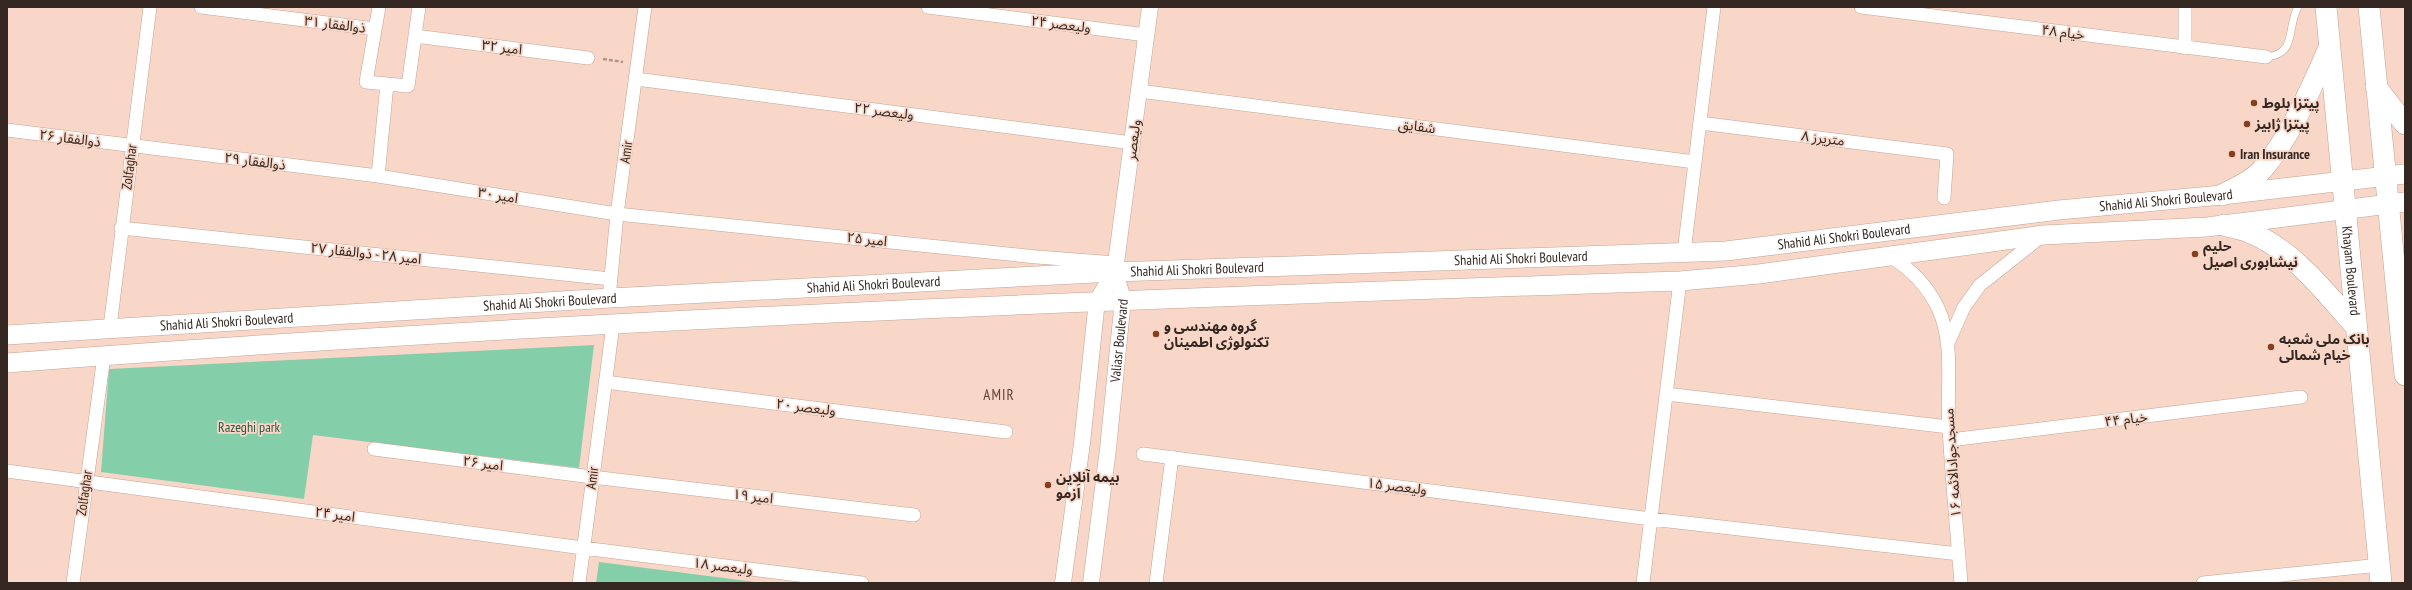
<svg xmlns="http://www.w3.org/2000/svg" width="2412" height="590" viewBox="0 0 2412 590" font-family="'PT Sans Narrow','Noto Sans Arabic',sans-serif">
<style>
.green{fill:#84cfaa}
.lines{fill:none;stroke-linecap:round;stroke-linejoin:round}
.service-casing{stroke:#c3a394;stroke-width:8}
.minor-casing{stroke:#c3a394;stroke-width:14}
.tertiary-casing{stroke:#c3a394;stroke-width:17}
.secondary-casing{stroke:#c3a394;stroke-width:20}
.primary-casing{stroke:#c3a394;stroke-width:22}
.path{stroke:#b1978b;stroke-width:2.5;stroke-dasharray:4 2;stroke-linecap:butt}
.service{stroke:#fff;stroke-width:7}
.minor{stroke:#fff;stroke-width:13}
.tertiary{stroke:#fff;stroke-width:16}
.secondary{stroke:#fff;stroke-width:19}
.primary{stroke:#fff;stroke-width:21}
.poi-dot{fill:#863f1d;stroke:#f9d7c8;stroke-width:1.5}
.labels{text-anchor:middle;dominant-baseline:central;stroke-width:3.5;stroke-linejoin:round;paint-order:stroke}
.street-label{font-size:14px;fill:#342721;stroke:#f9d7c8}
.poi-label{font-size:14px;font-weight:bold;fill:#342721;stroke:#f9d7c8;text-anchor:start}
.park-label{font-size:14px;fill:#2a5843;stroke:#f9d7c8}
.neighbourhood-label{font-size:15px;letter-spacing:1px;fill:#5f4337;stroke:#f9d7c8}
</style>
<rect width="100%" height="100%" fill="#f9d7c8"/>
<path class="green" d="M594,345L579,468L313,435L304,499L101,472L109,369Z
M599,562L763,583H596Z"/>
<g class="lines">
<g class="service-casing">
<path id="service" d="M2266,57C2298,54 2286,28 2298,7"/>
</g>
<g class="minor-casing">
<path id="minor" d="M201,7L375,29
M379,7L366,82L408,86L419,7
M928,7L1146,35
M1861,7L2266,57
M2185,7V48
M415,36L588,58
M636,79L1132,143
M1139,91L1695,162
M1700,123L1947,154L1944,198
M7,130L378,176L617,214L1037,257L1116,263
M378,176L387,84
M121,228L611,279
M1684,252L1714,7
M1889,256C1910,268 1927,285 1938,308C1955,345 1946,388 1949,428C1952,480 1957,531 1961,583
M610,288L617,214L645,7
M110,327L150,7
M1948,343L1964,307L1980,285L2043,235
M605,382L1006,432
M1666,394L1949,427
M1950,440L2301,397
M374,449L592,477L914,515
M1143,454L1651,519L1959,554
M7,471L583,548L862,583
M73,583L104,356
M579,583L613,325
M1156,583L1172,457
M1643,583L1680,281
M2203,583L2380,565"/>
</g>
<g class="tertiary-casing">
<g id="tertiary">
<path d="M1063,583L1082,443L1097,300L1115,272"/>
<path id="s1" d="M1091,583L1108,449L1123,299L1115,272L1116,263L1150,7"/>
</g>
</g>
<g class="secondary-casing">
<g id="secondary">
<path id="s2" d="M7,335L610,298L1115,272L1726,251L2059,210L2222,195L2405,174"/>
<path d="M7,363C564,320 1122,299 1680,281L1759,274L2043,235L2207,227L2405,202"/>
</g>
</g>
<g class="primary-casing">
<g id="primary">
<path id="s3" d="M2326,7L2381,583"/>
<path d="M2369,7L2405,375"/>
<path d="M2376,87L2405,124"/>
<path d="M2222,195C2235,188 2251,182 2261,171C2291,137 2311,88 2329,48"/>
<path d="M2224,225C2233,228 2243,229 2251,233C2293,250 2327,294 2356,327"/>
</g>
</g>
<path class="path" d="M603,59L623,62"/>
<use href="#service" class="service"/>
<use href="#minor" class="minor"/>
<use href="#tertiary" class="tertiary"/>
<use href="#secondary" class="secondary"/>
<use href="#primary" class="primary"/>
</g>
<g class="poi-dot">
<circle cx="2254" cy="103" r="4"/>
<circle cx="2247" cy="124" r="4"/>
<circle cx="2232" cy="154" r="4"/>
<circle cx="2195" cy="254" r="4"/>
<circle cx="1156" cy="334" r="4"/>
<circle cx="2271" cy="347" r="4"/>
<circle cx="1048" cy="485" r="4"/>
</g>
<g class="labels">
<g class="street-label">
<text transform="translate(335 24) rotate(7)">ذوالفقار ۳۱</text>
<text transform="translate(1061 24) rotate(7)">ولیعصر ۲۴</text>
<text transform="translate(2063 32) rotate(7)">خیام ۴۸</text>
<text transform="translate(502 47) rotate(7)">امیر ۳۲</text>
<text transform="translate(884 111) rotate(7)">ولیعصر ۲۲</text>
<text transform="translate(1417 126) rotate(7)">شقایق</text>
<text transform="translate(70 138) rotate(7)">ذوالفقار ۲۶</text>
<text transform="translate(1823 138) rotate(7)">۸ متریرز</text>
<text transform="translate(1133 140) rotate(-83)">ولیعصر</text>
<text transform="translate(626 152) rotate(-82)">Amir</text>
<text transform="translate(255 161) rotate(7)">ذوالفقار ۲۹</text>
<text transform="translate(129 167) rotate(-83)">Zolfaghar</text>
<text transform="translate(498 195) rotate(9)">امیر ۳۰</text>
<text stroke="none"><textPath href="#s2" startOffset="2164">Shahid Ali Shokri Boulevard</textPath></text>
<text stroke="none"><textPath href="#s2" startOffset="1840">Shahid Ali Shokri Boulevard</textPath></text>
<text transform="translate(867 239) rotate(6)">امیر ۲۵</text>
<text transform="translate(366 253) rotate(6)">امیر ۲۸ - ذوالفقار ۲۷</text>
<text stroke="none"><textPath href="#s2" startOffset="1516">Shahid Ali Shokri Boulevard</textPath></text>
<text stroke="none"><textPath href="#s2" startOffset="1192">Shahid Ali Shokri Boulevard</textPath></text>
<text stroke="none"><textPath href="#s3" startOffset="265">Khayam Boulevard</textPath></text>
<text stroke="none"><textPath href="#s2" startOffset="868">Shahid Ali Shokri Boulevard</textPath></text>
<text stroke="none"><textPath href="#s2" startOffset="544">Shahid Ali Shokri Boulevard</textPath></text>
<text stroke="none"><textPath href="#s2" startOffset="220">Shahid Ali Shokri Boulevard</textPath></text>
<text stroke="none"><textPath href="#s1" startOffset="244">Valiasr Boulevard</textPath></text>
<text transform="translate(806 407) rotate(7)">ولیعصر ۲۰</text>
<text transform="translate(2126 419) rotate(-7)">خیام ۴۴</text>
<text transform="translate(483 463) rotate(7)">امیر ۲۶</text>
<text transform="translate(1952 463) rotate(-94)">مسجدجوادالائمه ۱۶</text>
<text transform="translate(592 478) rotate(-83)">Amir</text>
<text transform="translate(1397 486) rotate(7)">ولیعصر ۱۵</text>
<text transform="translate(84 493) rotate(-82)">Zolfaghar</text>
<text transform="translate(753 496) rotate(7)">امیر ۱۹</text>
<text transform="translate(335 514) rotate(8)">امیر ۲۴</text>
<text transform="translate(723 566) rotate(7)">ولیعصر ۱۸</text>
</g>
<g class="poi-label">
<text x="2262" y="103">پیتزا بلوط</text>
<text x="2255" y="124">پیتزا ژابیز</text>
<text x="2240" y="154">Iran Insurance</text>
<text x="2203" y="246">حلیم<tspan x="2203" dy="16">نیشابوری اصیل</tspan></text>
<text x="1164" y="326">گروه مهندسی و<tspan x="1164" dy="16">تکنولوژی اطمینان</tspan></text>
<text x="2279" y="339">بانک ملی شعبه<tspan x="2279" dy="16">خیام شمالی</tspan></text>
<text x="1056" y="477">بیمه آنلاین<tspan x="1056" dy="16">اَزمو</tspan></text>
</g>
<g class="park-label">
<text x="249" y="427">Razeghi park</text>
</g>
<g class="neighbourhood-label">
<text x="999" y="394">AMIR</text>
</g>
</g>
<rect width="2412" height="590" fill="none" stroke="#342721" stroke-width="16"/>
</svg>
